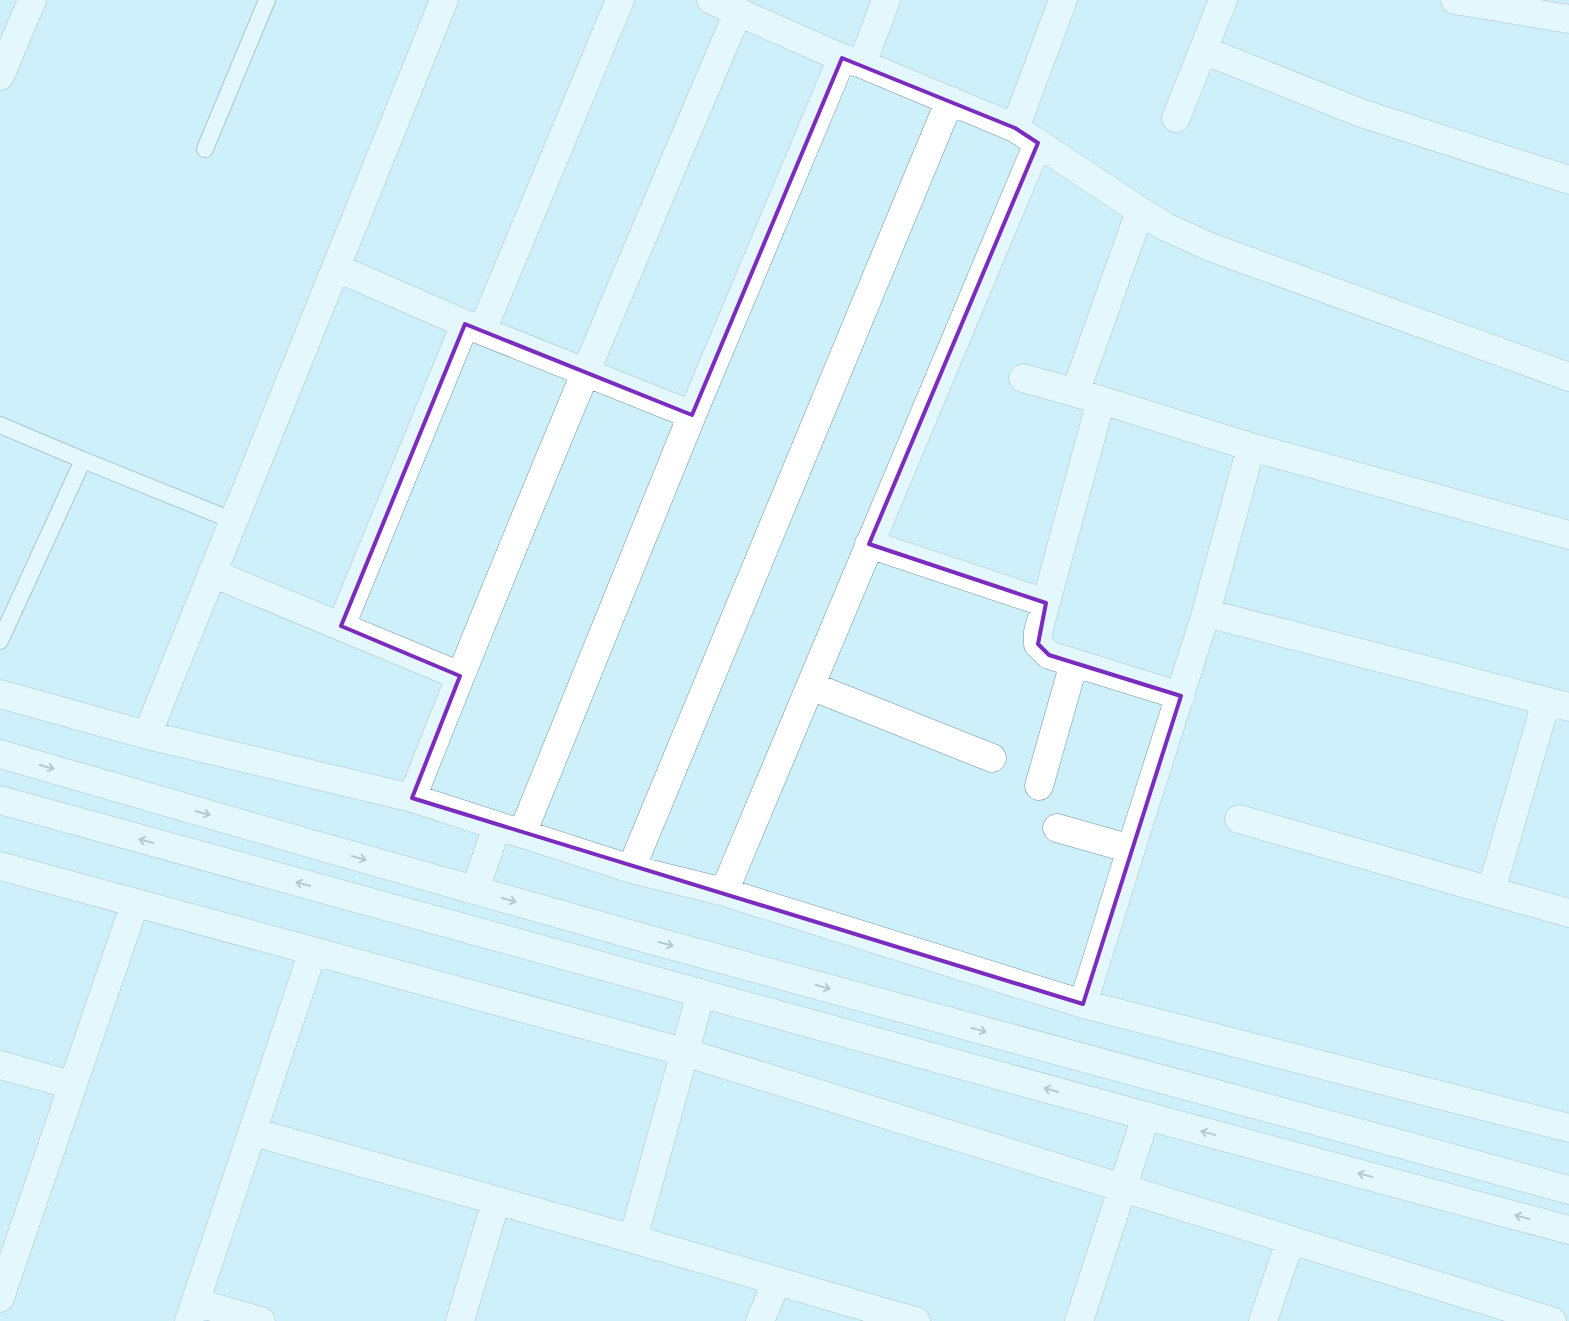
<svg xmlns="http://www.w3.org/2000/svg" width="1569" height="1321" viewBox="0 0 1569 1321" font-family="Manrope,sans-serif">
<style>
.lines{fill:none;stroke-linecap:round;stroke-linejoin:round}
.service-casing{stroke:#73939d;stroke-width:18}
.minor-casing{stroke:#73939d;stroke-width:29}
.tertiary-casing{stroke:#73939d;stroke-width:29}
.service{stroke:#fff;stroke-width:16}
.minor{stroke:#fff;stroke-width:28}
.tertiary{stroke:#fff;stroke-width:28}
.oneway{stroke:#969c9e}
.marked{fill:none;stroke:#7b2cbf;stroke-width:4;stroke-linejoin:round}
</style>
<rect width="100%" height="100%" fill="#cef0fb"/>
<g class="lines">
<g class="service-casing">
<path id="service" d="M205,149L267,0
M0,425L83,460
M0,641L83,460L234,521"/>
</g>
<g class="minor-casing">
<path id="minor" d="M711,0L842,58L862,64L1015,128L1140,211L1166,227L1210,247L1569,377
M1455,0L1569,19
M1203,50L1361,113L1569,180
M862,64L886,0
M1176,118L1223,0
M1015,128L1063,0
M337,268L465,324L692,415
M482,331L620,0
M1023,378L1101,400L1251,447
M1075,393L1140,211
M1101,400L1038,632V644L1049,655L1181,696
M869,544L1046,603
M212,573L460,676
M1206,613L1251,447L1569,535
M341,626L465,324
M811,686L992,758
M0,694L147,735L412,798L631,869L724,892L1083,1004L1569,1128
M147,735L444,0
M1039,786L1074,663
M412,798C516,534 627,273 738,12
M1239,819L1491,891L1546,702
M1057,828L1131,849
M522,834L692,415L842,58
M0,866L684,1052L1552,1321
M631,869L950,100
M475,890L497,826
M1491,891L1569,913
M724,892L1038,143
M1083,1004L1131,849L1206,613L1569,707
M0,1065L72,1085
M253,1132L633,1239L890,1314
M633,1239L701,993
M0,1298L135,903
M195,1302L261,1321
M189,1321L313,951
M460,1321L496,1201
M760,1321L777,1281
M888,1321L890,1314L916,1321
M1079,1321L1146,1116
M1263,1321L1290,1241"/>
</g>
<g class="tertiary-casing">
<path id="tertiary" d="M0,76L32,0
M0,754L319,846L651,940L1569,1190
M0,800L1146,1116L1569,1230"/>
</g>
<use href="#service" class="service"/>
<use href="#minor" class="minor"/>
<use href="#tertiary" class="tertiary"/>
</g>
<defs><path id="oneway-shaft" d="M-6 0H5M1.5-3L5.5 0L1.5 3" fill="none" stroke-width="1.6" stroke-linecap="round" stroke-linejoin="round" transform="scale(1.25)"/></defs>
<g class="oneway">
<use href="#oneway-shaft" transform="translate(47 767) rotate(16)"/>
<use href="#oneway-shaft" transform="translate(203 813) rotate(16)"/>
<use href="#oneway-shaft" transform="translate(146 841) rotate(-164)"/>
<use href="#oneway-shaft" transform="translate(359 858) rotate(16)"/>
<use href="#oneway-shaft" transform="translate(303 884) rotate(-164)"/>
<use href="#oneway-shaft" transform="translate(509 900) rotate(16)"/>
<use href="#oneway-shaft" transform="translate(666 944) rotate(15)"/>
<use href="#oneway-shaft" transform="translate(823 987) rotate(15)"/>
<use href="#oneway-shaft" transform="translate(979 1030) rotate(15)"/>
<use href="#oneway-shaft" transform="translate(1051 1090) rotate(-164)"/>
<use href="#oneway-shaft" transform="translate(1208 1133) rotate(-165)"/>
<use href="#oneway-shaft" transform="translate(1365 1175) rotate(-165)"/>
<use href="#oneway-shaft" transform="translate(1522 1217) rotate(-165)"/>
</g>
<path d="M0 0H1569V1321H0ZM842,58L1015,128L1038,143L869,544L1046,603L1038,644L1049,655L1181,696L1083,1004L412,798L460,676L341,626L465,324L692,415Z" fill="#cef0fb" fill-opacity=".55" fill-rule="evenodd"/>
<path class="marked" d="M842,58L1015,128L1038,143L869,544L1046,603L1038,644L1049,655L1181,696L1083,1004L412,798L460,676L341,626L465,324L692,415Z"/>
</svg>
